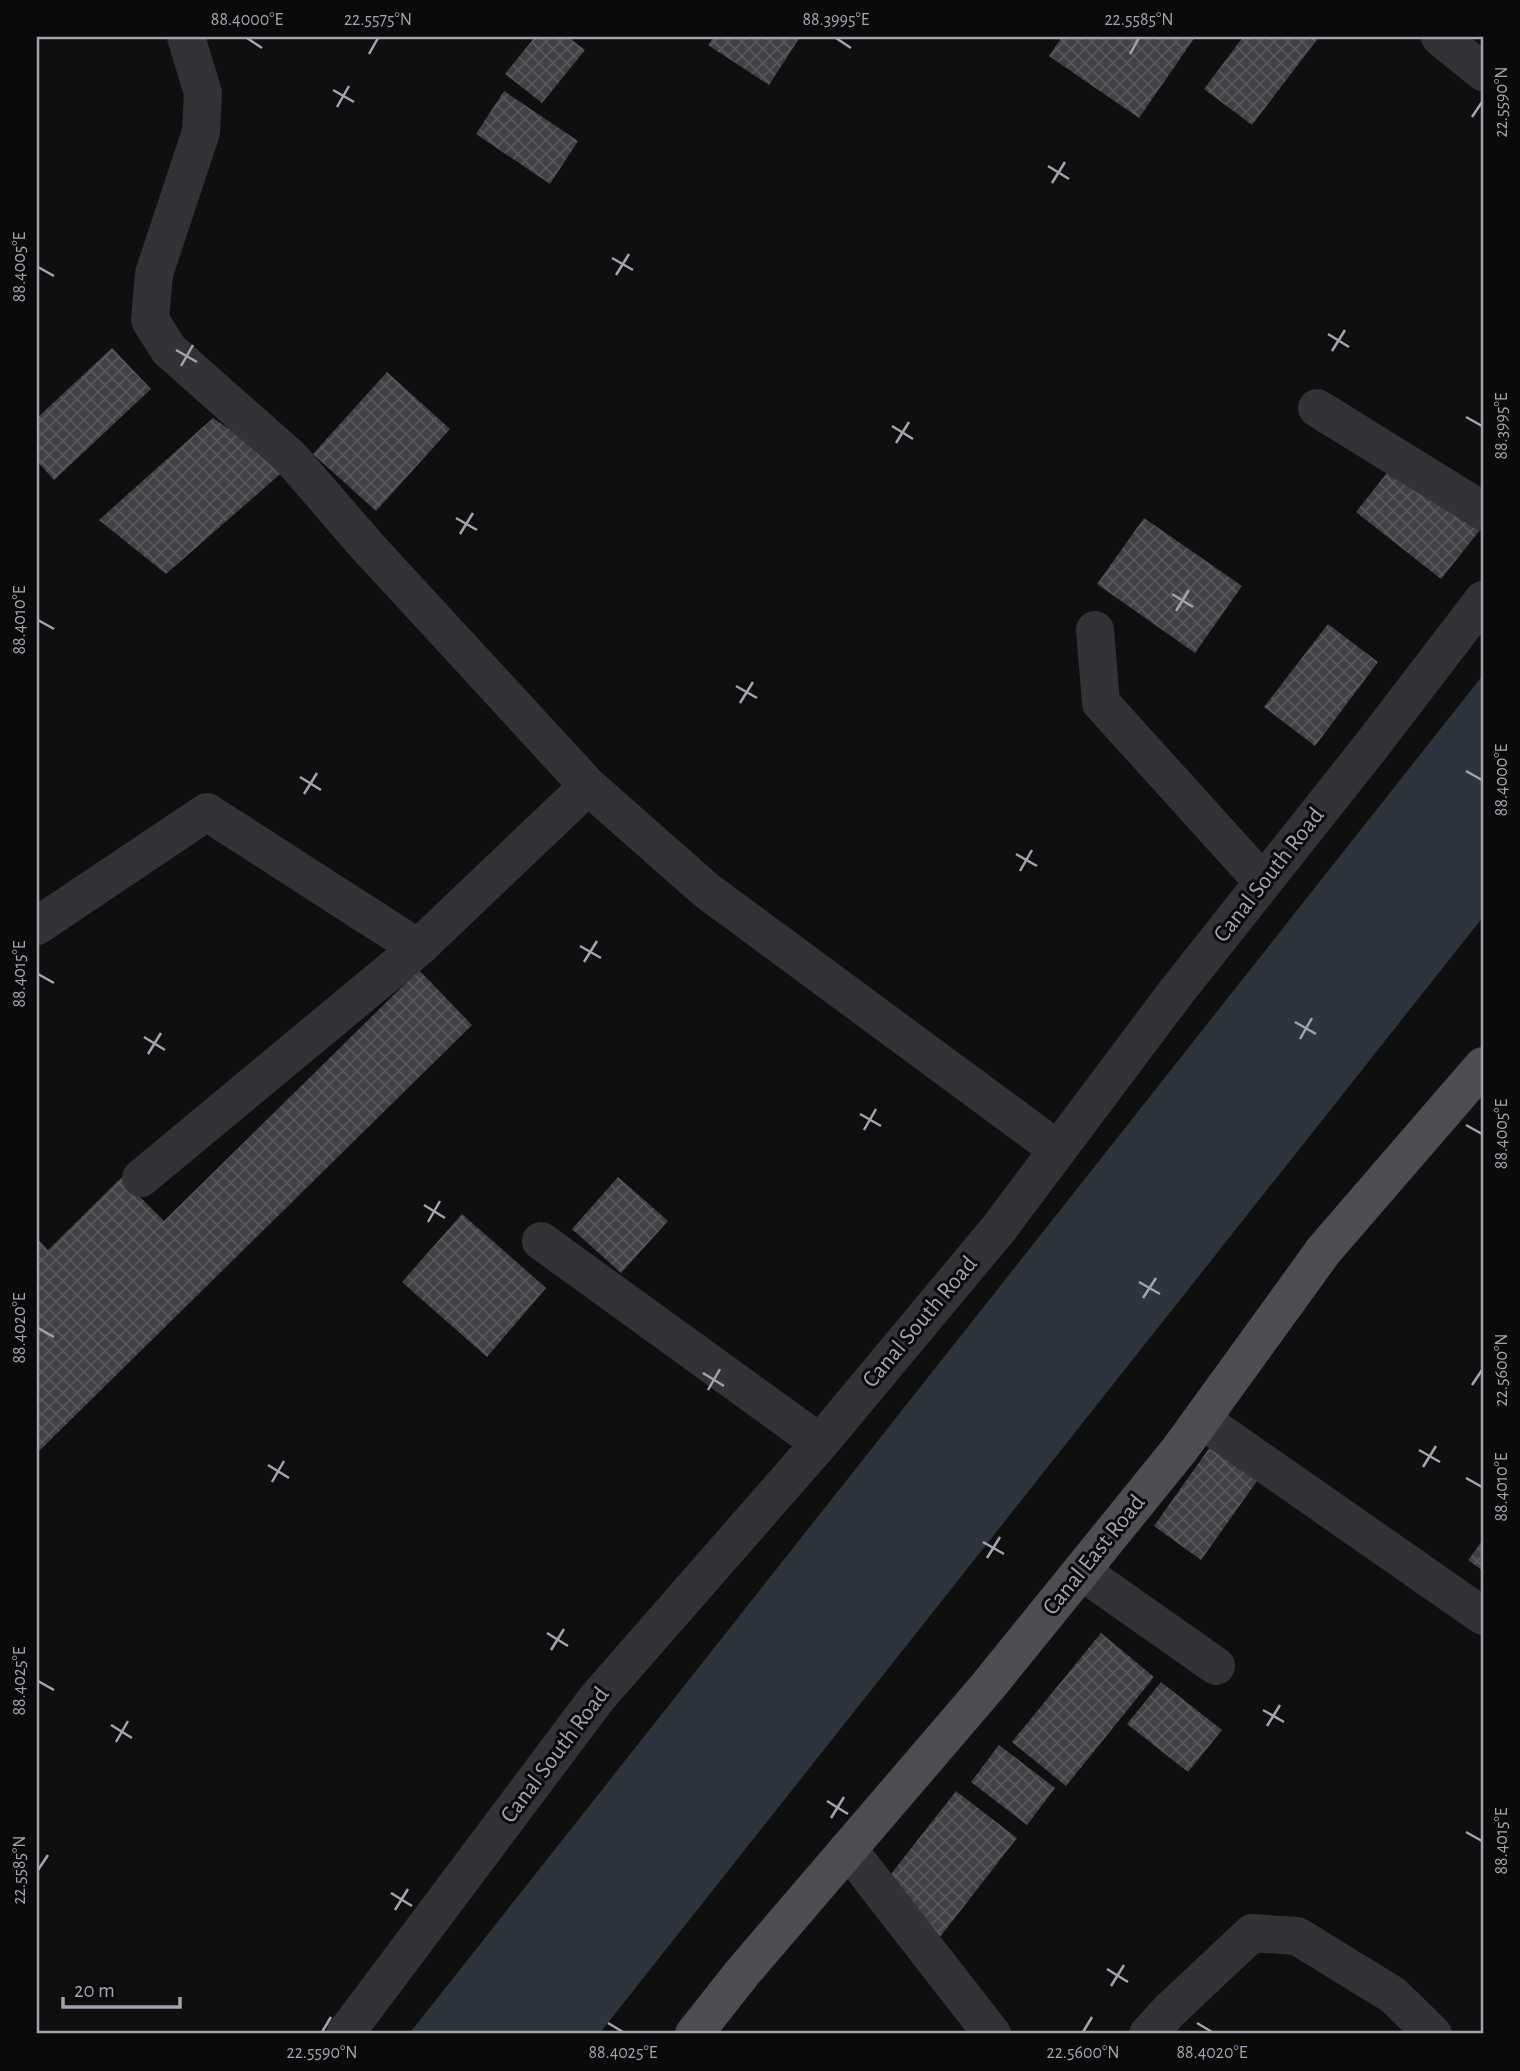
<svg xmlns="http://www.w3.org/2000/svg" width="1520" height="2071" viewBox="0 0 1520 2071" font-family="'Alegreya Sans',sans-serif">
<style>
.water{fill:#2e343b}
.building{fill:url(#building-cross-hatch)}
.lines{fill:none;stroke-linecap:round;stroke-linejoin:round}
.minor{stroke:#333337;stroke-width:38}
.major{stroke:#4d4e53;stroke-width:38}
.ticks{fill:none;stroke:#a2a5af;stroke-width:2.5}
.labels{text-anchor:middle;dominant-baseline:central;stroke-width:6;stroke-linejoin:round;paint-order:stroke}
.street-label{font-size:24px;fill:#a2a5af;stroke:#0a0a0b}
.neatline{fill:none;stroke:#a2a5af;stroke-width:2.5}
.ticks-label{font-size:18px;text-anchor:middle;fill:#a2a5af}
</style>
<defs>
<pattern id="building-cross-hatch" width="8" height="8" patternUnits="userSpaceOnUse" patternTransform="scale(1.75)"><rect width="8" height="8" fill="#414145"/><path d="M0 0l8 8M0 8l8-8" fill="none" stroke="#59595d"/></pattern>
</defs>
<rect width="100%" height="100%" fill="#0f0f10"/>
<path class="water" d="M1483,675V917L599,2034H409Z"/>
<path class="building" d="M535,37H568L585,50L542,103L505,74Z
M714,37H800L769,85L708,45Z
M1062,37H1195L1139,118L1049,56Z
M1243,37H1319L1252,125L1204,89Z
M504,91L578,141L550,184L476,134Z
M112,348L151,389L54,480L37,461V418Z
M387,372L450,429L376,511L313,454Z
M213,418L287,468L166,574L99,520Z
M1395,463L1480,530L1441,579L1356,512Z
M1144,518L1242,586L1195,653L1097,584Z
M1328,624L1378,662L1315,746L1264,707Z
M419,970L472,1025L37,1453V1238L48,1250L121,1178L164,1221Z
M618,1177L668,1221L621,1273L572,1229Z
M462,1214L546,1288L487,1357L402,1282Z
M1215,1440L1262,1474L1201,1560L1154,1526Z
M1483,1540V1571L1468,1560Z
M1101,1633L1154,1677L1066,1786L1012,1742Z
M1161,1682L1222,1730L1188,1772L1127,1724Z
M999,1745L1055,1788L1027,1825L971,1782Z
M956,1791L1017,1838L940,1937L891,1874Z"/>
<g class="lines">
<path class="minor" d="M186,37L203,93L201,132L154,274L150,320L169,350L291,458L366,545L588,786L706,890L1058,1150
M1440,37L1483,72
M1317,408L1483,511
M1095,630L1101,703L1263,882
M37,926L207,812L418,948
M141,1178L418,948L588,786
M541,1241L820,1443
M1202,1420L1483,1616
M1081,1571L1216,1666
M848,1849L992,2034
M345,2034L597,1698L820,1443L1000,1227L1177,991L1372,745L1483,600
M1148,2034L1169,2011L1252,1933L1297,1936L1393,1995L1433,2034"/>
<path class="major" d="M694,2034L743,1972L988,1686L1180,1449L1324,1250L1483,1066"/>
</g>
<path class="ticks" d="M247,38L262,48M836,38L851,48M369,54L378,38M1130,54L1139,38M333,90L354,102M337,107L349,86M1472,117L1482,102M1048,166L1069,179M1052,183L1065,162M612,258L633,270M38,267L54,276M616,275L629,254M1328,334L1349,347M176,350L197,362M1332,351L1345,330M181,366L193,345M1466,417L1482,426M892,426L913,439M896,443L909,422M456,518L477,530M460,534L473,513M1172,594L1193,607M1176,611L1189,590M38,620L54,629M736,686L757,698M740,703L753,682M1466,771L1482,780M300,777L321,790M304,794L317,773M1016,854L1037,866M1020,871L1032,850M580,946L601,958M584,962L597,941M38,974L54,983M1295,1022L1316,1034M144,1037L165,1050M1300,1039L1312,1018M148,1054L161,1033M860,1114L881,1126M1466,1125L1482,1134M864,1130L876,1109M424,1205L445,1218M428,1222L440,1201M1139,1282L1160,1294M1143,1298L1156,1278M38,1328L54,1337M703,1373L724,1386M1472,1385L1482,1370M708,1390L720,1369M1419,1450L1440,1462M268,1465L289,1478M1423,1467L1436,1446M1466,1478L1482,1487M272,1482L284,1461M983,1542L1004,1554M987,1558L1000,1537M547,1633L568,1646M551,1650L564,1629M38,1681L54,1690M1263,1710L1284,1722M111,1725L132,1738M1267,1726L1280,1705M116,1742L128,1721M827,1801L848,1814M831,1818L844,1797M1466,1832L1482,1841M38,1870L48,1855M391,1893L412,1906M395,1910L408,1889M1107,1969L1128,1982M1111,1986L1124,1965M608,2023L623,2032M1197,2023L1212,2032M322,2032L331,2017M1083,2032L1092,2017"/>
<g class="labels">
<g class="street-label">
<text transform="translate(1269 875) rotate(-52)">Canal South Road</text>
<text transform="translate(920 1322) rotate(-50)">Canal South Road</text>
<text transform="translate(1094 1555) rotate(-51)">Canal East Road</text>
<text transform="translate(555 1755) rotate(-53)">Canal South Road</text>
</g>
</g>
<rect width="1520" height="2071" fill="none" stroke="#0a0a0b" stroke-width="77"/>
<path d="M63 1997v10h117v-10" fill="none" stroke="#a2a5af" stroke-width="3.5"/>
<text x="74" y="1997" font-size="21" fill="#a2a5af" stroke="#0a0a0b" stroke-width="5" paint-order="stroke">20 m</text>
<rect x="38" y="38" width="1444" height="1994" class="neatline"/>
<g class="ticks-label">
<text x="247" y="25">88.4000°E</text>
<text x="378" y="25">22.5575°N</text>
<text x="836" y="25">88.3995°E</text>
<text x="1139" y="25">22.5585°N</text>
<text transform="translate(1501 102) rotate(-90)" y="6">22.5590°N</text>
<text transform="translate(19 267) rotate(-90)" y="6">88.4005°E</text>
<text transform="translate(1501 426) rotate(-90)" y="6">88.3995°E</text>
<text transform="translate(19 620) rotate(-90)" y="6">88.4010°E</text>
<text transform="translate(1501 780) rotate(-90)" y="6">88.4000°E</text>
<text transform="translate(19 974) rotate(-90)" y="6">88.4015°E</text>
<text transform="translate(1501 1134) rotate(-90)" y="6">88.4005°E</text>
<text transform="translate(19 1328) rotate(-90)" y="6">88.4020°E</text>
<text transform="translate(1501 1370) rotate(-90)" y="6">22.5600°N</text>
<text transform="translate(1501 1487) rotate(-90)" y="6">88.4010°E</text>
<text transform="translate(19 1681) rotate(-90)" y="6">88.4025°E</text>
<text transform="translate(1501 1841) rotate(-90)" y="6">88.4015°E</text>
<text transform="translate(19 1870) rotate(-90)" y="6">22.5585°N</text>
<text x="322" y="2058">22.5590°N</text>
<text x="623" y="2058">88.4025°E</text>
<text x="1083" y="2058">22.5600°N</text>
<text x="1212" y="2058">88.4020°E</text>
</g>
</svg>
